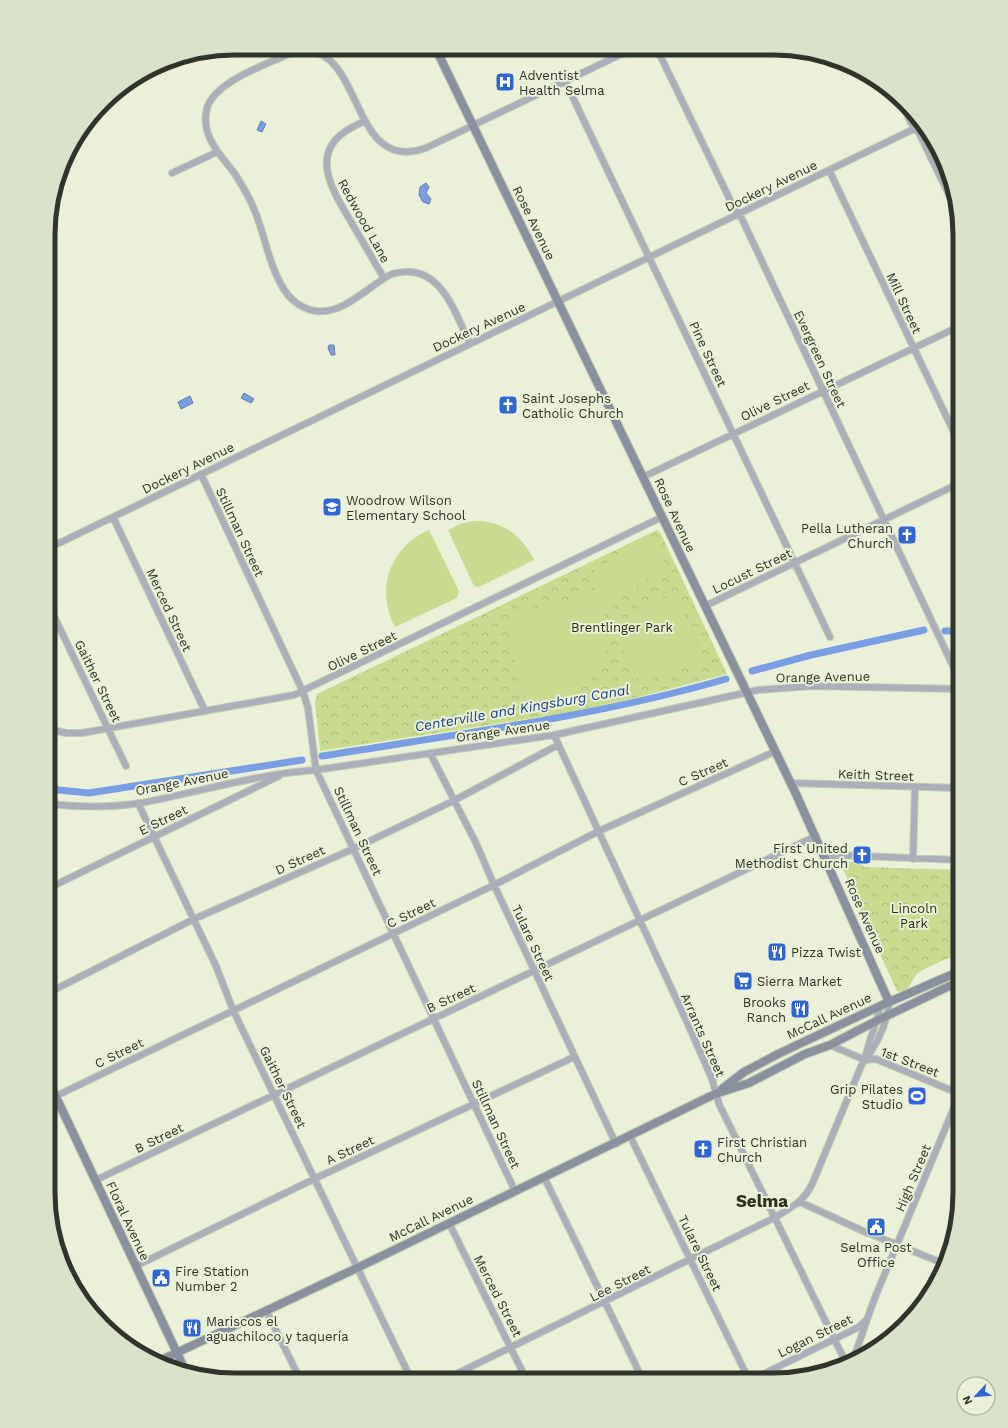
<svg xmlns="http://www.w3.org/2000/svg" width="1008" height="1428" viewBox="0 0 1008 1428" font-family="'Work Sans',sans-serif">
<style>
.park{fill:url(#park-crowns)}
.pitch{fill:#c9db8f}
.water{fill:#7a9ee3;stroke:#647eac}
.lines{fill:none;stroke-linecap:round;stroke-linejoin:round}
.canal{stroke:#7a9ee3;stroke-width:7}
.street-casing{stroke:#c5cbb5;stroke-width:8}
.secondary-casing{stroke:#c5cbb5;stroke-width:10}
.street{stroke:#aaafb9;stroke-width:6}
.secondary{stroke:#89919f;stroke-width:8}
.labels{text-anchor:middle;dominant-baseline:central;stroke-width:4;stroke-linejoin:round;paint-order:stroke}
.poi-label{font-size:13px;fill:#31342a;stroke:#eaf1d8;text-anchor:start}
.street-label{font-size:13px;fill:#31342a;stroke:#eaf1d8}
.park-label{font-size:13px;fill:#29300c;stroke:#eaf1d8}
.water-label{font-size:14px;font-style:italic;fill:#193d8d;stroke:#eaf1d8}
.district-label{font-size:17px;font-weight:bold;fill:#2b301c;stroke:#eaf1d8}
.rim{fill:none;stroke:#31342a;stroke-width:5}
</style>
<defs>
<pattern id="park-crowns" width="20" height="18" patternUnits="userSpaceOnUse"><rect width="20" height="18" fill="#c9db8f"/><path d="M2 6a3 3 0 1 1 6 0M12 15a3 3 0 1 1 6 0" fill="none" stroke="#adbd7c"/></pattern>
</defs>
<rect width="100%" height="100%" fill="#eaf1d8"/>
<path class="park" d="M657,530L660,532L727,674L635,698L567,713L320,751L315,702L317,694Z
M846,862H860L864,867L960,870V953C951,957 922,969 917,974C910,981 910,995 897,991L864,919L842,866Z"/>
<path class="pitch" d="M473,521C502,520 522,535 534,560L479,587L474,586L448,530L460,524Z
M429,530L459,591L457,598L395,627C375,589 390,547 429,530Z
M653,538L668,570L636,585L637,589L603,606L606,620V647L602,660L587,683L577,692L526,703L506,622L510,615L596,593L594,588L602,584L594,569L621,556L620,553Z
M677,596L703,657L698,665L634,680C609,641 631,599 677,596Z"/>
<path class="water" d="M261,121L266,124L262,132L257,130Z
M426,183L429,187L426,193L431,199L429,204L423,202L419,195L420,187Z
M329,345H334L335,355H331L328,348Z
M244,393L254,399L251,403L241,398Z
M190,396L193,403L181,409L178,402Z"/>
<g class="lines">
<path class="canal" d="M945,631H960
M752,671L811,655L924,630
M322,756C457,734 594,717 726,679
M49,789L89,793L302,760"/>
<g class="street-casing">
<path id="street" d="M657,49L734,208L742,219L960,681
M565,81L830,637
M903,106L911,123L919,133L952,201
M365,121C359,124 352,127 346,131C309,155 334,193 350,220C361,239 372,258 384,278
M829,170L960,445
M172,173L217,152
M470,344C454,311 440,260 392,274C369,285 344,315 316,311C303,309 292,301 285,291C269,267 265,235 254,209C249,197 242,185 235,174C220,154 200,136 207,108C215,83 259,67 282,57C368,18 342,182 428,147L632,49
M201,474L303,692L308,708L316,770L515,1191
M643,477L960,326
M113,517L205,711
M49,548L920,126
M49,606L126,766
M705,606L960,483
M49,729L66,733H82L294,695L662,517
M554,735L687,1022L712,1079L719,1104L846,1363
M430,753L476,843L494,885L616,1144
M791,783L960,788
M138,803L216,966L233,1010L411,1379
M49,804C78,807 110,808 140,803C199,792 257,774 316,770L554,735L758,690L812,686L960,689
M827,859L837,855L960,860
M913,859L915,787
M49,888L279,776
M48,993L194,919L353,849L453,801L558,745
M830,1045L865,1060L876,1059L960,1094
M865,1060C868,1041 877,1024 880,1006
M56,1096L494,885L599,831L776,751
M630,1136L749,1380
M544,1177L643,1380
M96,1180L816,836
M800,1202L863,1231L945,1264
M449,1223L526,1379
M136,1266L314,1179L574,1057
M266,1310L300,1379
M852,1362C861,1340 867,1317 876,1295L960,1093
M446,1379L774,1218C792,1207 804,1202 813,1182L862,1064C877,1045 887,1026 889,1002
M751,1380L859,1327L865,1321"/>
</g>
<g class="secondary-casing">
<path id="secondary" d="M436,49L796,794L889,1002
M48,1080L186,1372
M722,1089L744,1072L778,1054L880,1006L960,971
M157,1362L357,1268L715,1094L749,1083L805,1054L830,1045L878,1020L960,981"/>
</g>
<use href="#street" class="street"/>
<use href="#secondary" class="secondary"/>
</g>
<defs>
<g id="hospital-square" transform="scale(1)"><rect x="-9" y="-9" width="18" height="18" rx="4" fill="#3165d4" stroke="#eaf1d8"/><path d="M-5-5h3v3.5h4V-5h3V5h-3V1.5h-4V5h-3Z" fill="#fff"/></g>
<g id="church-square" transform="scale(1)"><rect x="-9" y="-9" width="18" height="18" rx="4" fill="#3165d4" stroke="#eaf1d8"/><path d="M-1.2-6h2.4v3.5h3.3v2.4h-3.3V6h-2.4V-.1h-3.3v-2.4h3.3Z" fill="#fff"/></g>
<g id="school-square" transform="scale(1)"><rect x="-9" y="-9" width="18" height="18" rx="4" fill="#3165d4" stroke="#eaf1d8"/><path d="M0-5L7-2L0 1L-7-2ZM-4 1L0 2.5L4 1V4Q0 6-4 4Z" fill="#fff"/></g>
<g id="restaurant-square" transform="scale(1)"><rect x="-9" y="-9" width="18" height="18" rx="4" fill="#3165d4" stroke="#eaf1d8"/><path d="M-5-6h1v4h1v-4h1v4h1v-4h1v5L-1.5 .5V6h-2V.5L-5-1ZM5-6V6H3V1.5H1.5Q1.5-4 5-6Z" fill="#fff"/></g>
<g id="supermarket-square" transform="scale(1)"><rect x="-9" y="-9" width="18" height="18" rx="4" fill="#3165d4" stroke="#eaf1d8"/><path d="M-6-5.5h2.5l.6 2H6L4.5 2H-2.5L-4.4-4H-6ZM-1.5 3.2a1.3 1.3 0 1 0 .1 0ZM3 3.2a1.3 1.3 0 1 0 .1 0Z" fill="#fff"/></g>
<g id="stadium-square" transform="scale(1)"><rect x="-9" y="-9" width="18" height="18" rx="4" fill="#3165d4" stroke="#eaf1d8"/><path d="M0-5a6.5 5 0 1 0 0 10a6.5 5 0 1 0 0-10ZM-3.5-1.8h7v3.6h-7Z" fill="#fff"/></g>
<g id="civic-square" transform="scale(1)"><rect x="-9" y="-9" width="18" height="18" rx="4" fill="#3165d4" stroke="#eaf1d8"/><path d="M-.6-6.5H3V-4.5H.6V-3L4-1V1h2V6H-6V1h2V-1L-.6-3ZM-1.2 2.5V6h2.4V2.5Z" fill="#fff"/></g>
</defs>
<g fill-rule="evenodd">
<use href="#hospital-square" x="505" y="82"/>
<use href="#church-square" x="508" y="405"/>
<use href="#school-square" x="332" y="507"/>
<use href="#church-square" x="907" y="535"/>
<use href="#church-square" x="862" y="855"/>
<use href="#restaurant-square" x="777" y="952"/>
<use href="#supermarket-square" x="743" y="981"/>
<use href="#restaurant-square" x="800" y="1009"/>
<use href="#stadium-square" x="917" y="1096"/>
<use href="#church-square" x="703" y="1149"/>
<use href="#civic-square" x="876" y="1227"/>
<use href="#civic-square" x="161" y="1278"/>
<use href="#restaurant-square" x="192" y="1328"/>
</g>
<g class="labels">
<g class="poi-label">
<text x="519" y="75">Adventist<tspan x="519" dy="15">Health Selma</tspan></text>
<text x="522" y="398">Saint Josephs<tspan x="522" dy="15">Catholic Church</tspan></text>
<text x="346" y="500">Woodrow Wilson<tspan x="346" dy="15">Elementary School</tspan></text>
<text x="893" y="528" text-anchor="end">Pella Lutheran<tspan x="893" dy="15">Church</tspan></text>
<text x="848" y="848" text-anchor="end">First United<tspan x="848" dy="15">Methodist Church</tspan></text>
<text x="791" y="952">Pizza Twist</text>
<text x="757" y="981">Sierra Market</text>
<text x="786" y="1002" text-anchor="end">Brooks<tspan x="786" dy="15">Ranch</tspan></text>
<text x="903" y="1089" text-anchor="end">Grip Pilates<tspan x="903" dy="15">Studio</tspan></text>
<text x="717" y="1142">First Christian<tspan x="717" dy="15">Church</tspan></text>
<text x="876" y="1247" text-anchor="middle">Selma Post<tspan x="876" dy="15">Office</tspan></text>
<text x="175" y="1271">Fire Station<tspan x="175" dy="15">Number 2</tspan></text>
<text x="206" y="1321">Mariscos el<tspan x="206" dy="15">aguachiloco y taquería</tspan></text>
</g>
<g class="street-label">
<text transform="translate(771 186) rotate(-26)">Dockery Avenue</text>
<text transform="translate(364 221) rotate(61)">Redwood Lane</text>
<text transform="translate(534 223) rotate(64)">Rose Avenue</text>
<text transform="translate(904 303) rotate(65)">Mill Street</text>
<text transform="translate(479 327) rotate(-25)">Dockery Avenue</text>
<text transform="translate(708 354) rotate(65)">Pine Street</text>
<text transform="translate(820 359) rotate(65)">Evergreen Street</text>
<text transform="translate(775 401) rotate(-26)">Olive Street</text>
<text transform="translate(188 468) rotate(-26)">Dockery Avenue</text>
<text transform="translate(675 515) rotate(65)">Rose Avenue</text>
<text transform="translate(240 532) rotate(65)">Stillman Street</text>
<text transform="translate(752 571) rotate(-26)">Locust Street</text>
<text transform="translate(169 610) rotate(65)">Merced Street</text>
<text transform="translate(362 651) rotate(-26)">Olive Street</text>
<text transform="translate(823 677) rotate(-1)">Orange Avenue</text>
<text transform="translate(98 681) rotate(64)">Gaither Street</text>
<text transform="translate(503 731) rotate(-8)">Orange Avenue</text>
<text transform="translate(703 772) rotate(-24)">C Street</text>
<text transform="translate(876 775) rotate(2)">Keith Street</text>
<text transform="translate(182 782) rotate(-11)">Orange Avenue</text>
<text transform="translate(163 820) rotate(-26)">E Street</text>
<text transform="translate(358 831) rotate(65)">Stillman Street</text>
<text transform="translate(300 860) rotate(-24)">D Street</text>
<text transform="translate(411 913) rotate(-26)">C Street</text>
<text transform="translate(865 916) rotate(66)">Rose Avenue</text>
<text transform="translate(533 943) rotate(65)">Tulare Street</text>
<text transform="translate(451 998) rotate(-25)">B Street</text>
<text transform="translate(829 1016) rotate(-25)">McCall Avenue</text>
<text transform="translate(703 1035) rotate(66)">Arrants Street</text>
<text transform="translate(119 1053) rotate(-26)">C Street</text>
<text transform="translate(910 1062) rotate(21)">1st Street</text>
<text transform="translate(283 1087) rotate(64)">Gaither Street</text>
<text transform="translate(496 1124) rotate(65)">Stillman Street</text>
<text transform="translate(159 1138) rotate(-26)">B Street</text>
<text transform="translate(350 1150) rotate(-25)">A Street</text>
<text transform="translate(913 1178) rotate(-67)">High Street</text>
<text transform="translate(431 1218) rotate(-26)">McCall Avenue</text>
<text transform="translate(128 1221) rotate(65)">Floral Avenue</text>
<text transform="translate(700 1253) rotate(64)">Tulare Street</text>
<text transform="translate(620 1283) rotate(-27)">Lee Street</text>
<text transform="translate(498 1296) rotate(63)">Merced Street</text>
<text transform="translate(815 1336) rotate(-26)">Logan Street</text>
</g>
<g class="park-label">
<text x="622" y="627">Brentlinger Park</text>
<text x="914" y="908">Lincoln<tspan x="914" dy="15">Park</tspan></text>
</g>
<g class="water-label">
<text transform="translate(522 708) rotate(-10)">Centerville and Kingsburg Canal</text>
</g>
<g class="district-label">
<text x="762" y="1201">Selma</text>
</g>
</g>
<path d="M0 0H1008V1428H0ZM235 55H773A180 180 0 0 1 953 235V1193A180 180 0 0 1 773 1373H235A180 180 0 0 1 55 1193V235A180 180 0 0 1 235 55Z" fill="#dbe2ca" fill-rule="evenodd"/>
<path class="rim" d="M235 55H773A180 180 0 0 1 953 235V1193A180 180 0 0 1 773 1373H235A180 180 0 0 1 55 1193V235A180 180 0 0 1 235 55Z"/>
<g transform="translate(976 1396) rotate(244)"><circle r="19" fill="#eaf1d8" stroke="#a0a592"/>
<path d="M0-3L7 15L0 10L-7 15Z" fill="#3165d4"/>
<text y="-6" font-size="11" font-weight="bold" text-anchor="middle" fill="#31342a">N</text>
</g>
</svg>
